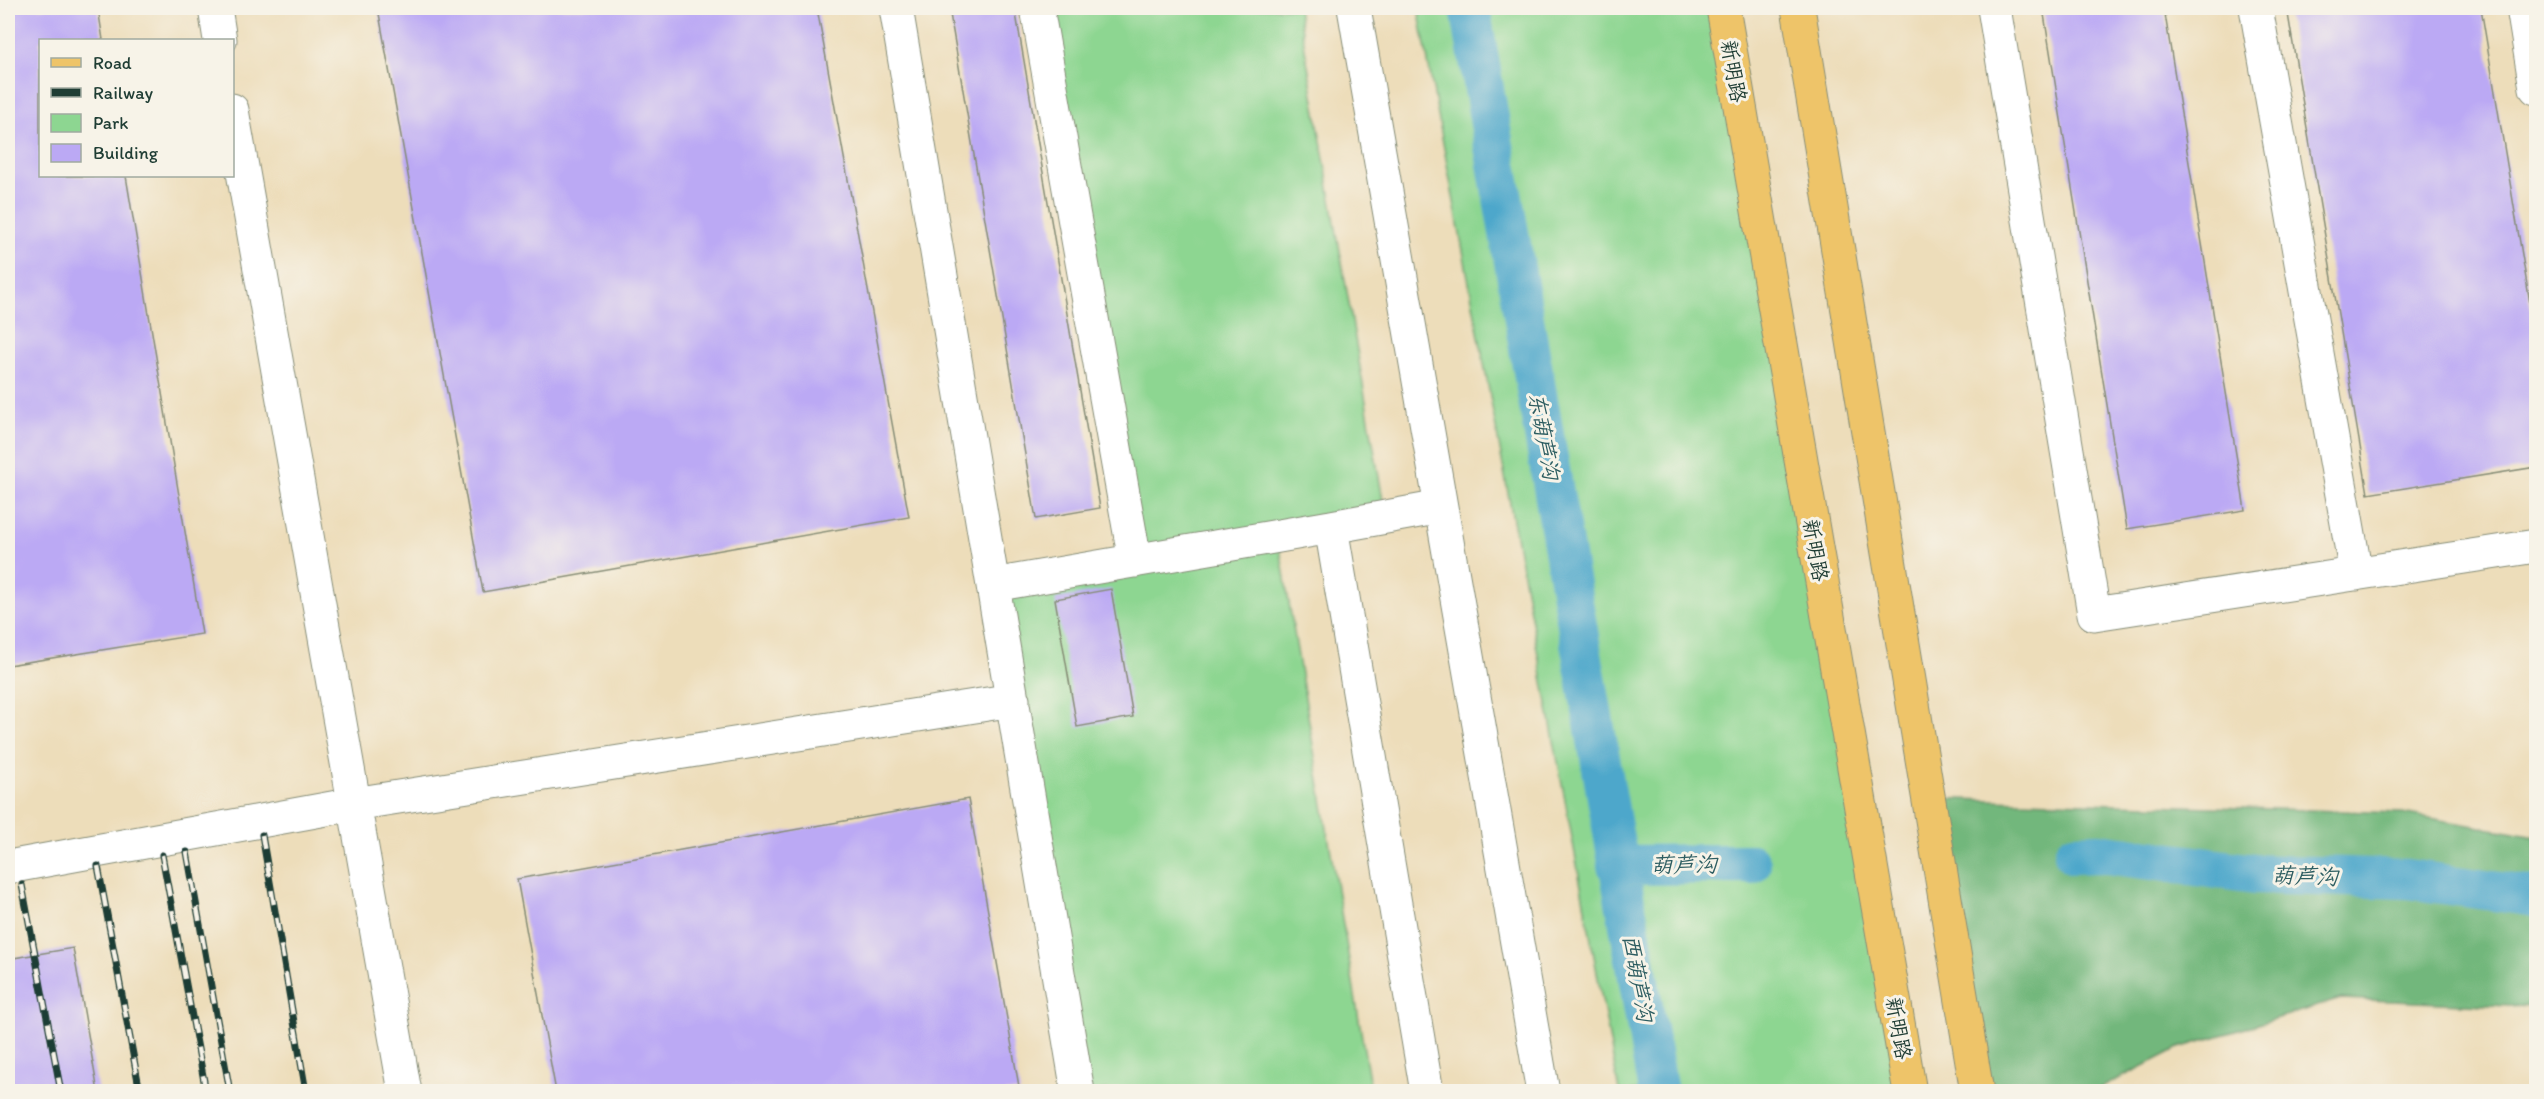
<svg xmlns="http://www.w3.org/2000/svg" width="2544" height="1099" viewBox="0 0 2544 1099" font-family="Itim,'LXGW WenKai TC',sans-serif">
<style>
.green{fill:#8dd691;stroke:#568a62;stroke-width:1.5}
.forest{fill:#72b77b;stroke:#487a58;stroke-width:1.5}
.lines{fill:none;stroke-linecap:round;stroke-linejoin:round}
.canal{stroke:#4da7cb;stroke-width:40}
.building{fill:#bba9f4}
.minor-casing{stroke:#868d77;stroke-width:35}
.major-casing{stroke:#868d77;stroke-width:35}
.minor{stroke:#fff;stroke-width:33}
.major{stroke:#eec469;stroke-width:33}
.rail-casing{stroke:#1f3d34;stroke-width:7}
.rail{stroke:#f7f3e8;stroke-width:4.5;stroke-dasharray:14;stroke-linecap:butt}
.labels{text-anchor:middle;dominant-baseline:central;stroke-width:6;stroke-linejoin:round;paint-order:stroke}
.street-label{font-size:21px;fill:#1f3d34;stroke:#f7f3e8}
.water-label{font-size:22px;font-style:italic;fill:#2d5d61;stroke:#f7f3e8}
</style>
<rect width="100%" height="100%" fill="#f7f3e8"/>
<filter id="ink" filterUnits="userSpaceOnUse"><feTurbulence type="fractalNoise" baseFrequency=".0167" numOctaves="2"/><feDisplacementMap in="SourceGraphic" scale="12" xChannelSelector="R" yChannelSelector="G"/><feConvolveMatrix kernelMatrix="1 2 1 2 8 2 1 2 1" color-interpolation-filters="sRGB"/></filter>
<filter id="wash" filterUnits="userSpaceOnUse"><feTurbulence type="fractalNoise" baseFrequency=".008" numOctaves="4" result="noise"/><feDisplacementMap in="SourceGraphic" scale="24" xChannelSelector="R" yChannelSelector="G"/><feGaussianBlur stdDeviation="1.35" result="paint"/><feColorMatrix in="noise" values="0 0 0 0 0 0 0 0 0 0 0 0 0 0 0 0 0 1.4 0 .05"/><feComposite in="paint" operator="in"/></filter>
<g filter="url(#wash)">
<rect width="100%" height="100%" fill="#edddba"/>
<path class="green" d="M1037,8H1298L1386,518L1278,537L1371,1091H1083L993,585L1134,561Z
M1418,8H1723L1910,1091H1619Z"/>
<path class="forest" d="M1928,798L2402,813L2536,837V1007L2341,999L2179,1048L2095,1091H1977Z"/>
<g class="lines">
<path class="canal" d="M1470,8L1658,1092
M2074,854L2099,853L2255,874L2407,879L2536,897
M1617,865L1751,864"/>
</g>
<g id="blocks">
<path class="building" d="M8,8H98L103,40H40V176H126L202,634L8,665Z
M378,8H817L909,517L483,592Z
M949,8H1015L1100,508L1036,519Z
M2043,8H2164L2245,510L2127,529Z
M2287,8H2481L2536,339V467L2368,494Z
M1111,589L1133,717L1077,727L1055,599Z
M968,799L1020,1092H556L517,879Z
M73,948L98,1092H8V959Z"/>
</g>
</g>
<g filter="url(#ink)">
<use href="#blocks" fill-opacity="0" stroke="#868d77" stroke-width="1.5"/>
<g class="lines">
<g class="minor-casing">
<path id="minor" d="M215,8L220,40
M896,8L1078,1092
M1037,8L1135,561
M1354,8L1543,1092
M1994,8L2094,614L2536,546
M2256,8L2356,574
M2523,8L2536,88
M232,110L405,1092
M993,585L1331,527
M8,867L354,804L1013,700
M1427,1092L1331,527L1441,507"/>
</g>
<g class="major-casing">
<path id="major" d="M1723,8L1910,1092
M1798,8L1977,1092"/>
</g>
<use href="#minor" class="minor"/>
<use href="#major" class="major"/>
<g class="rail-casing">
<path id="rail" d="M262,835L306,1092
M187,852L230,1092
M162,855L206,1092
M98,866L140,1092
M22,885L61,1092"/>
</g>
<use href="#rail" class="rail"/>
</g>
</g>
<g class="labels">
<g class="street-label">
<text transform="translate(1734 71) rotate(80)">新明路</text>
<text transform="translate(1816 550) rotate(80)">新明路</text>
<text transform="translate(1899 1028) rotate(80)">新明路</text>
</g>
<g class="water-label">
<text transform="translate(1544 436) rotate(80)">东葫芦沟</text>
<text x="1684" y="864">葫芦沟</text>
<text transform="translate(2305 876) rotate(2)">葫芦沟</text>
<text transform="translate(1638 978) rotate(80)">西葫芦沟</text>
</g>
</g>
<rect width="2544" height="1099" fill="none" stroke="#f7f3e8" stroke-width="30"/>
<rect x="39" y="39" width="195" height="138" fill="#f7f3e8" stroke="#a1aaa0" stroke-width="1.5"/>
<rect x="51" y="58" width="30" height="9" fill="#eec469" stroke="#a1aaa0" stroke-width="1.5"/>
<text x="93" y="69" font-size="18" fill="#1f3d34">Road</text>
<rect x="51" y="88" width="30" height="9" fill="#1f3d34" stroke="#a1aaa0" stroke-width="1.5"/>
<text x="93" y="99" font-size="18" fill="#1f3d34">Railway</text>
<rect x="51" y="114" width="30" height="18" fill="#8dd691" stroke="#a1aaa0" stroke-width="1.5"/>
<text x="93" y="129" font-size="18" fill="#1f3d34">Park</text>
<rect x="51" y="144" width="30" height="18" fill="#bba9f4" stroke="#a1aaa0" stroke-width="1.5"/>
<text x="93" y="159" font-size="18" fill="#1f3d34">Building</text>
</svg>
